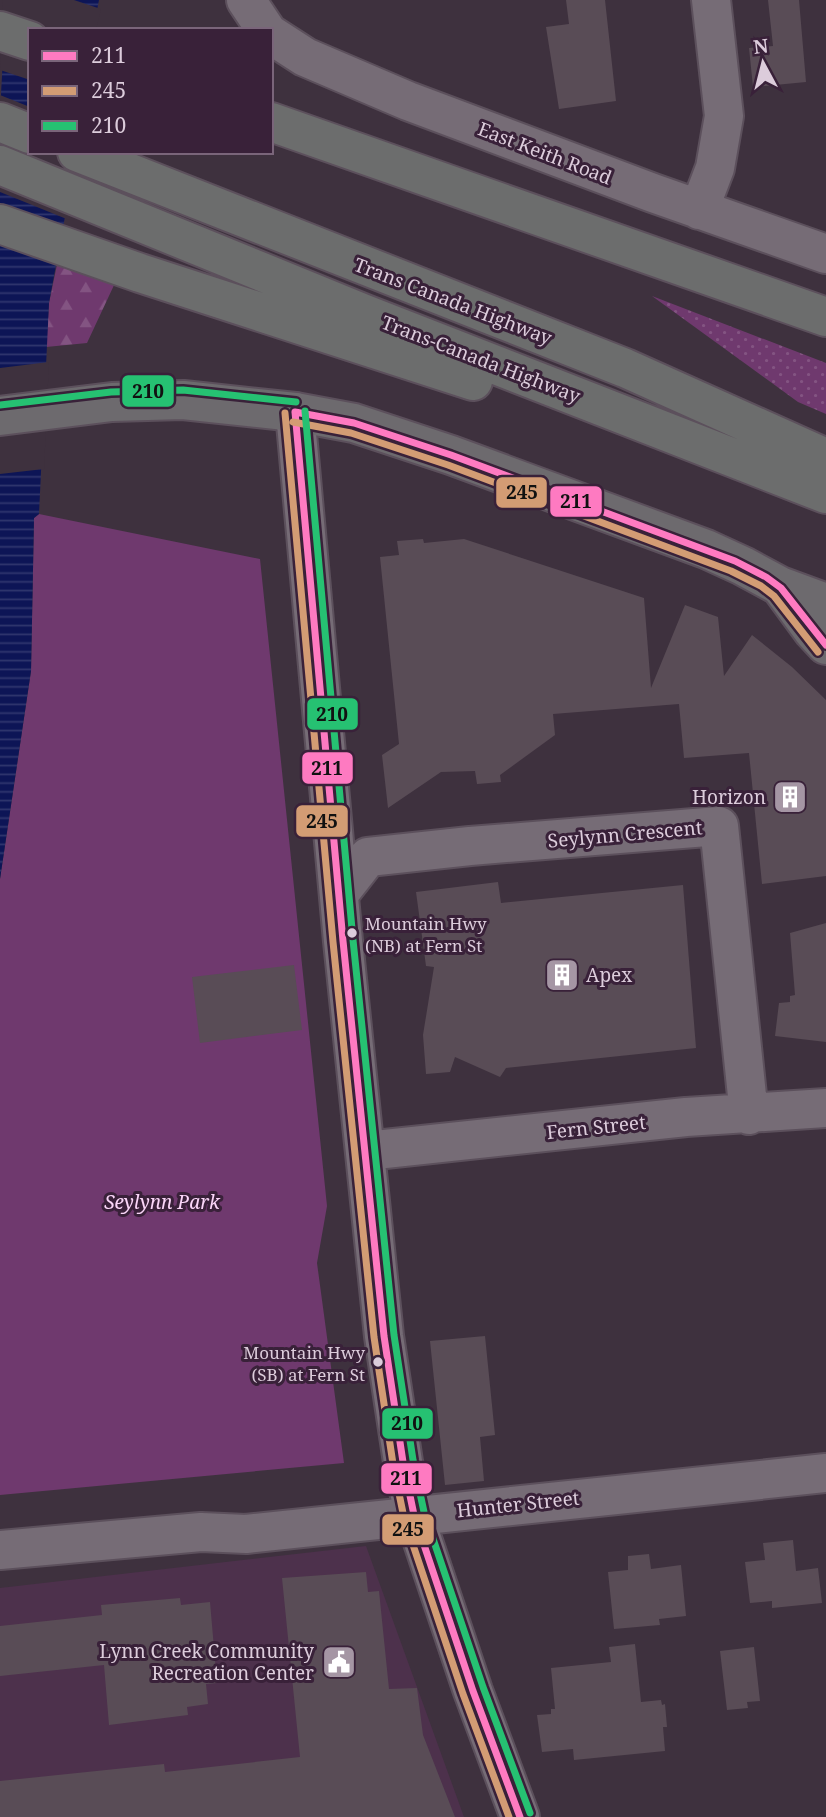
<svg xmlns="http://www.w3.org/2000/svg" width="826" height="1817" viewBox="0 0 826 1817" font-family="'Noto Serif',serif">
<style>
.built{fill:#4d314c}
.grass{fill:url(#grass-dots)}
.forest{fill:url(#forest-firs)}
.park{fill:#6f396e}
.water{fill:url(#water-rules)}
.pier{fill:#3e313e}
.building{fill:#594c56}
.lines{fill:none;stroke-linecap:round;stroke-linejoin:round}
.minor-casing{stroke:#5c505c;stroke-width:42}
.major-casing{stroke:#5c505c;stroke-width:42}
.highway-casing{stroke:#5c505c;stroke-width:42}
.minor{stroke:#766c76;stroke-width:38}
.major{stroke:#6d6a6e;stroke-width:38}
.highway{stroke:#6c6d6d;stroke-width:38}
.bus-1-casing{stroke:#392139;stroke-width:12}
.bus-2-casing{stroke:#392139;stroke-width:12}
.bus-3-casing{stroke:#392139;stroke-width:12}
.bus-1{stroke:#fe7ac1;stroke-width:7}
.bus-2{stroke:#d39c74;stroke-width:7}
.bus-3{stroke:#26c172;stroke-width:7}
.bus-dot{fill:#dcccdb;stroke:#392139;stroke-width:2.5}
.labels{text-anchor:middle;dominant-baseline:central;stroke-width:6;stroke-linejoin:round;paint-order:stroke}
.bus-label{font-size:17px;fill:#dcccdb;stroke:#392139;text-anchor:start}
.street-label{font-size:19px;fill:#dcccdb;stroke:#392139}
.poi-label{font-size:19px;fill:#dcccdb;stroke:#392139;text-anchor:end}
.park-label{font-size:19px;font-style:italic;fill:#fbd6f9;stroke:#392139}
.line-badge{stroke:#392139;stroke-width:2.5}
.pale-badge-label{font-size:19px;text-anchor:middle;font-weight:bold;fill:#111}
</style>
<defs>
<pattern id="grass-dots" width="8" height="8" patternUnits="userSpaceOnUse" patternTransform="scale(1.75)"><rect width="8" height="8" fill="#6f396e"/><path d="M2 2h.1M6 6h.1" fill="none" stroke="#835482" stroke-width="1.8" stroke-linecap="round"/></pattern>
<pattern id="forest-firs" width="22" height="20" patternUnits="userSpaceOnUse" patternTransform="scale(1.75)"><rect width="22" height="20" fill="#6f396e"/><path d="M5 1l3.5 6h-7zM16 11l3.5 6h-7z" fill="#835482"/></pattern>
<pattern id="water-rules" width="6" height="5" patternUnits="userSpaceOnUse" patternTransform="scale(1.75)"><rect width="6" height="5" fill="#0d1556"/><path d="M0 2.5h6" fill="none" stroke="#30366e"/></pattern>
</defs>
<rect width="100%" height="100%" fill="#3e313e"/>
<path class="built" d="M366,1546L464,1817H0V1588Z"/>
<path class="grass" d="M652,296L826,363V414L798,402Z"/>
<path class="forest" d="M63,236L115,283L87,343L46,347L49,303Z"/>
<path class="park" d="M39,514L260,559L327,1206L317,1263L344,1463L0,1495V879L31,671L34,518Z"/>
<path class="water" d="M6,0H99L93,30H30V152H77L49,303L39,514L34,518L31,671L0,879V113Z"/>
<path class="pier" d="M3,0H74L101,9L96,30H30V80L0,70Z
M0,95L30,107V152H81L69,220L0,192Z
M49,362L44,469L0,474V368Z"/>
<path class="building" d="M566,0H605L616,101L559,109L546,27L569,24Z
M768,0H799L806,82L753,87L749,48L773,46Z
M423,539L424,543L464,539L644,598L651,688L685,605L718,617L724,676L752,635L792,667L826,700V876L762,884L749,753L684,758L679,704L553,714L555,735L500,775L501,782L477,784L475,771L441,772L388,808L382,755L399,744L380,557L399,555L397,541Z
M498,882L501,903L683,885L696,1048L506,1068L500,1077L455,1057L450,1072L426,1074L423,1035L434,967L426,966L416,892Z
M826,923V1042L775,1036L779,1003L790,1002V996L795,995L790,933Z
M294,965L302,1030L200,1043L192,977Z
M485,1336L495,1435L480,1437L484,1481L445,1485L430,1341Z
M793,1540L796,1571L818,1568L822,1603L772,1608V1601L750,1603L745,1562L765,1560L763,1543Z
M649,1554L651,1569L681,1565L686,1616L659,1619L660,1625L614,1629L608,1572L628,1570V1556Z
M366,1572L368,1592L379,1591L389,1689L417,1688L423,1735L455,1817H0V1781L164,1764L165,1772L300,1757L282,1578Z
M180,1598L181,1605L210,1602L217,1683L206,1684L208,1704L187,1707L188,1715L109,1725L104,1665L0,1676V1626L102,1615L101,1605Z
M635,1644L641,1702L661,1700L662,1705L665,1704L667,1727H663L665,1751L574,1760L573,1749L542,1752L537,1715L551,1714V1709H555L551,1668L611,1662L609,1647Z
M754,1647L760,1701L747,1702L748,1708L727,1710L720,1651Z"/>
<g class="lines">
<g class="minor-casing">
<path id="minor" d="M246,0L266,30
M271,35L305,57L408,101L653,193L826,254
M699,210L715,168L724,116L711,0
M295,412L343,941L384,1336L403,1462L414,1515L473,1691L520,1817
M339,894L368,857L470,846L719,826L749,1115
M366,1151L686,1117L826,1108
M0,1550L201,1532L246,1534L826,1473"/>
</g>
<g class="major-casing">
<path id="major" d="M0,416L112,402L183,400L295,412L354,423L451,455L706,549L743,566L780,586L826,603
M780,586L813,631L826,645"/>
</g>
<g class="highway-casing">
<path id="highway" d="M0,31L30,41
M0,122L30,134
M271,122L826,317
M77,152L625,368L826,458
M0,165L365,314L826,494
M0,224L140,273L473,381"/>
</g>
<use href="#minor" class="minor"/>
<use href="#major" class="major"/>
<use href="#highway" class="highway"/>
<g class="bus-1-casing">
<path id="bus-1" d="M295,412L343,941L384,1336L403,1462L414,1515L473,1691L520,1817
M295,412L354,423L451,455L735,561L766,577L781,588L826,645"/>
</g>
<g class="bus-2-casing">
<path id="bus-2" d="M285,413L333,942L374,1337L393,1464L404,1518L463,1694L509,1817
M293,422L351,433L448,465L731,571L761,586L774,596L818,652"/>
</g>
<g class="bus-3-casing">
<path id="bus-3" d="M0,405L111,392L183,390L296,402
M305,411L353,940L394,1335L413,1460L424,1512L483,1687L530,1813"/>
</g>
<use href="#bus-1" class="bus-1"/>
<use href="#bus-2" class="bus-2"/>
<use href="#bus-3" class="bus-3"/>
</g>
<defs>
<g id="building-square" transform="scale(1.75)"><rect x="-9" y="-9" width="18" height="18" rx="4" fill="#a596a4" stroke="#392139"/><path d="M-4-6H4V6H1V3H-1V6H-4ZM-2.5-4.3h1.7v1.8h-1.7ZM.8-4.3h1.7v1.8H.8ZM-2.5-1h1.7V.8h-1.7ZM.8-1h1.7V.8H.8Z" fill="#fff"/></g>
<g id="civic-square" transform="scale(1.75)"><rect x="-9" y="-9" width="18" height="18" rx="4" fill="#a596a4" stroke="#392139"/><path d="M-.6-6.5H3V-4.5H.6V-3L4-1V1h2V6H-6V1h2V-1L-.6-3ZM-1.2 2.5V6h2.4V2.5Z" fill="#fff"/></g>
</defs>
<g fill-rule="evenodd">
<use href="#building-square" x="790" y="797"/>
<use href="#building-square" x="562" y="975"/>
<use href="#civic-square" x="339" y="1662"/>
</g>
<g class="bus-dot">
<circle cx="352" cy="933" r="6"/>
<circle cx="378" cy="1362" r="6"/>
</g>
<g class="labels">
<g class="bus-label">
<text x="365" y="923">Mountain Hwy<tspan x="365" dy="22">(NB) at Fern St</tspan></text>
<text x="365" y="1352" text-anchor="end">Mountain Hwy<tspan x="365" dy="22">(SB) at Fern St</tspan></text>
</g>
<g class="street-label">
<text transform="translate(545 153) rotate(21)">East Keith Road</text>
<text transform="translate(453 301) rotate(21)">Trans Canada Highway</text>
<text transform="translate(481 359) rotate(21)">Trans-Canada Highway</text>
<text transform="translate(625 834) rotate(-5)">Seylynn Crescent</text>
<text transform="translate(596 1127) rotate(-6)">Fern Street</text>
<text transform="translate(518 1504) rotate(-6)">Hunter Street</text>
</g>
<g class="poi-label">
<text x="766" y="797">Horizon</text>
<text x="586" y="975" text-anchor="start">Apex</text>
<text x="314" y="1651">Lynn Creek Community<tspan x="314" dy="22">Recreation Center</tspan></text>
</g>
<g class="park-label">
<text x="162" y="1202">Seylynn Park</text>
</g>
</g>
<g class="line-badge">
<rect x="121" y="374" width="54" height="34" rx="7" fill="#26c172"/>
<rect x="495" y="476" width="53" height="33" rx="7" fill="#d39c74"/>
<rect x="549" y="485" width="54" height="33" rx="7" fill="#fe7ac1"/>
<rect x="306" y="697" width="53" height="34" rx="7" fill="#26c172"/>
<rect x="301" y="751" width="53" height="34" rx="7" fill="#fe7ac1"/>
<rect x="295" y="804" width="54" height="34" rx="7" fill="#d39c74"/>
<rect x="381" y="1407" width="53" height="33" rx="7" fill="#26c172"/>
<rect x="380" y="1462" width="53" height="33" rx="7" fill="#fe7ac1"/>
<rect x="381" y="1513" width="54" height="33" rx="7" fill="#d39c74"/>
</g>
<g class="pale-badge-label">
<text x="148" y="398">210</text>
<text x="522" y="499">245</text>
<text x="576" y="508">211</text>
<text x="332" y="721">210</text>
<text x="327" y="775">211</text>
<text x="322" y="828">245</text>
<text x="407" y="1430">210</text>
<text x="406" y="1485">211</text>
<text x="408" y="1536">245</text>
</g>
<rect x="28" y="28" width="245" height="126" fill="#392139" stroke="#7a657a" stroke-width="2"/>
<rect x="42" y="51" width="35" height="10" fill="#fe7ac1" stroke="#7a657a" stroke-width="2"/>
<text x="91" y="63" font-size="21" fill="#dcccdb">211</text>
<rect x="42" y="86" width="35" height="10" fill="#d39c74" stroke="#7a657a" stroke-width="2"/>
<text x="91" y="98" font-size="21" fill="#dcccdb">245</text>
<rect x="42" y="121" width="35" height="10" fill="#26c172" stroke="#7a657a" stroke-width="2"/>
<text x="91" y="133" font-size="21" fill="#dcccdb">210</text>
<g transform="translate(763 63) rotate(353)" stroke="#392139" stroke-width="5" paint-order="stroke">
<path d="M0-5L12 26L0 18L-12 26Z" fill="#dcccdb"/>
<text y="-10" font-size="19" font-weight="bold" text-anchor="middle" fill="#dcccdb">N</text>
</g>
</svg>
